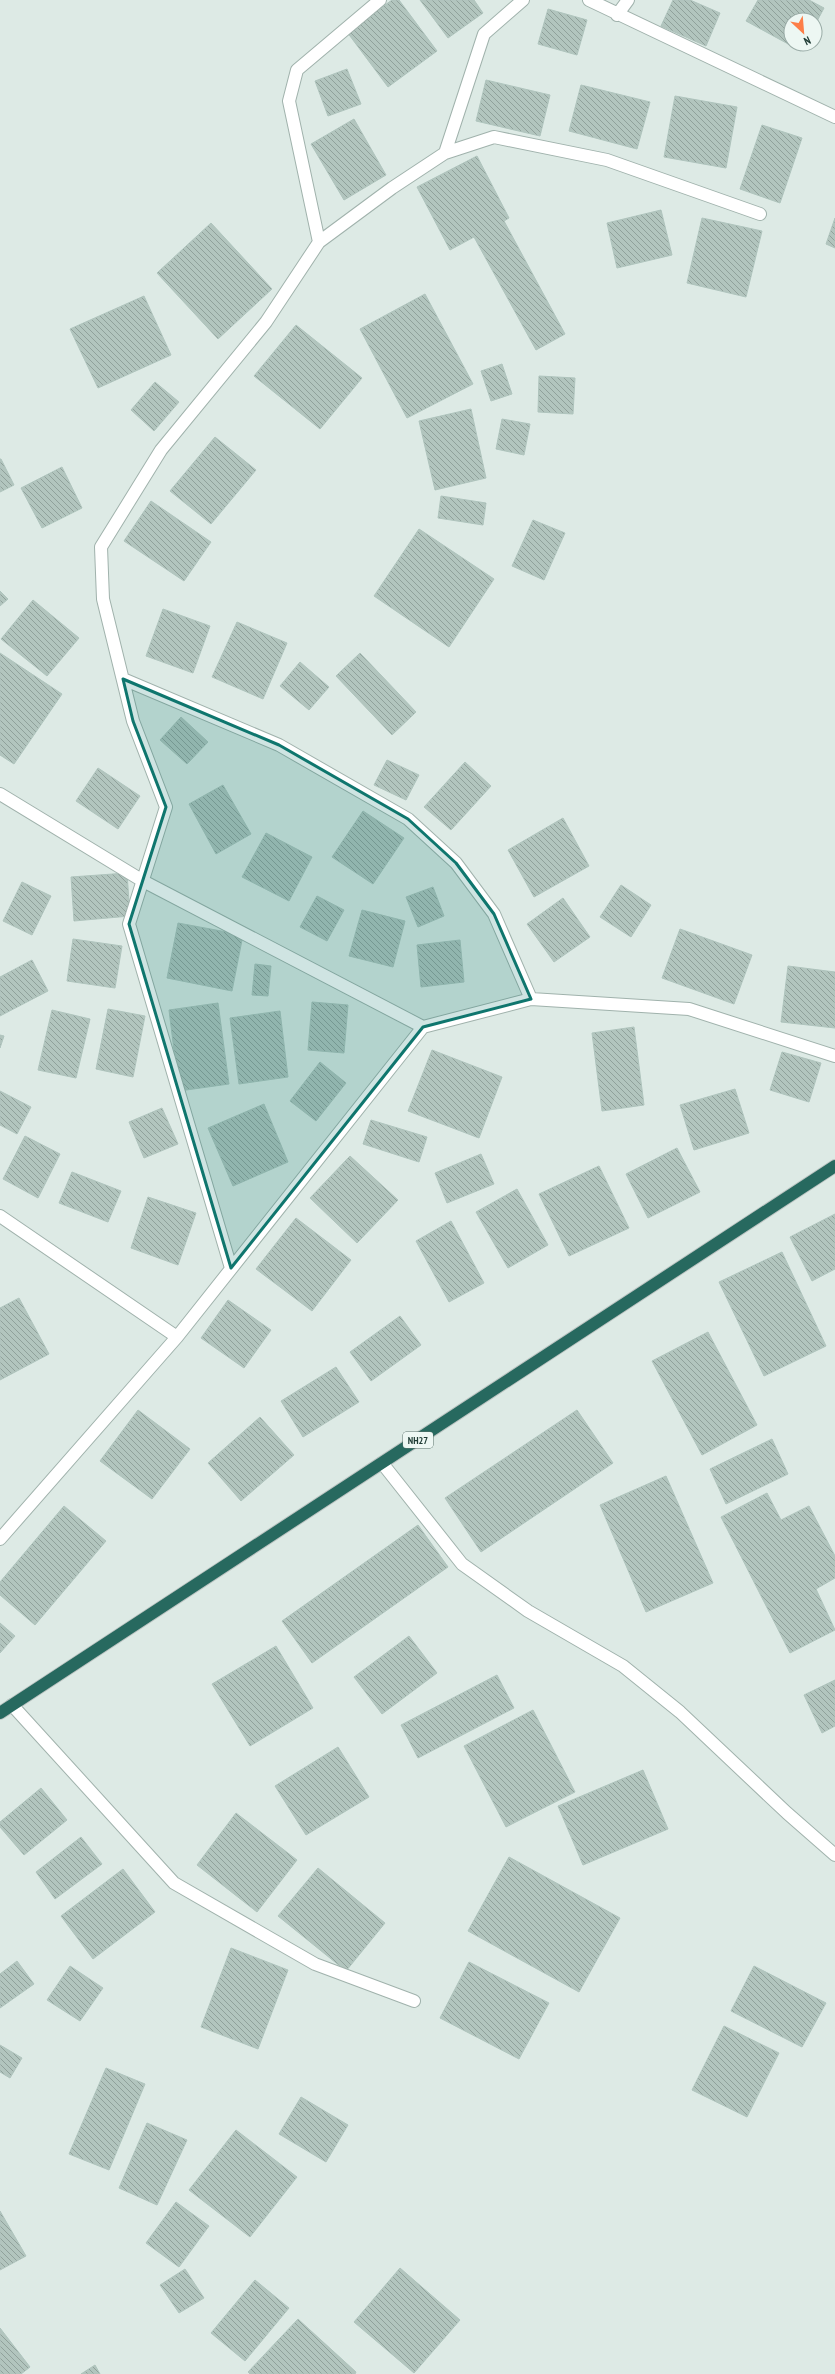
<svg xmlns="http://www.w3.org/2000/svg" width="835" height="2374" viewBox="0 0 835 2374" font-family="'PT Sans Narrow',sans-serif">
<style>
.building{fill:url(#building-back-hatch);stroke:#afc4bd}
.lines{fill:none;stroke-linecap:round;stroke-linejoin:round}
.street-casing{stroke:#a0b2ac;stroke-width:14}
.highway-casing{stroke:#bcc4c2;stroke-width:14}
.street{stroke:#fff;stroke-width:12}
.highway{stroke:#27695f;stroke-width:12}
.marked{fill:#0f766e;fill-opacity:0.2;stroke:#0f766e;stroke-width:3;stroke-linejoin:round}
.labels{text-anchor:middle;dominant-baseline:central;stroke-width:3;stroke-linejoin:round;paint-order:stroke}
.shield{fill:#edf7f3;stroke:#5c736d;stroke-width:1}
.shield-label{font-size:10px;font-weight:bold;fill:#1e3b34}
</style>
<defs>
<pattern id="building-back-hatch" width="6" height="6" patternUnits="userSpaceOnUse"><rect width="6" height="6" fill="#b2c5be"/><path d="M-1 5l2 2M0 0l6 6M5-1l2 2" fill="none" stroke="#90a19b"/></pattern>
</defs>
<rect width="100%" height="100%" fill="#ddeae5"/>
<path class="building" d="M392,0H399L437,51L388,87L347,32Z
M420,0H474L483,13L448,38Z
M673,0H690L720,13L706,46L661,26Z
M758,0H809L824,8L815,25V20H791V44H805L801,51L746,21Z
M548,9L587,20L577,55L538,44Z
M347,69L361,104L328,116L315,81Z
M486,80L550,95L540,136L476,121Z
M581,85L650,102L637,149L569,131Z
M675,96L737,107L726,168L664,157Z
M354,119L386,175L344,200L311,144Z
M762,125L802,138L780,203L740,189Z
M477,156L509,218L504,221L565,334L536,350L474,237L450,250L417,187Z
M661,210L672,255L617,268L607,223Z
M702,218L762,231L746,297L687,283Z
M835,218V248L826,244Z
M211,223L272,289L218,339L157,273Z
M425,294L473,384L407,418L360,329Z
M144,296L171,355L98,388L70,329Z
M296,325L362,378L320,429L254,376Z
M502,364L512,394L491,401L481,371Z
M539,376L575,378L573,414L538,412Z
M155,382L179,402L154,431L131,410Z
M471,409L486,478L435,490L419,421Z
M502,419L530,424L524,455L496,449Z
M215,437L256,470L211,524L170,491Z
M1,459L14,485L0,492V459Z
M62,467L82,508L42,528L21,488Z
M441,496L486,503L483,525L438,518Z
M151,501L211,542L184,581L124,541Z
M533,520L565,533L544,580L512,566Z
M419,529L494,579L449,647L374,596Z
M0,591L8,599L0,606Z
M33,600L79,638L47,676L1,639Z
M163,609L210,626L193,673L146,656Z
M237,622L287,643L263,699L212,677Z
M0,653L62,694L14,764L0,755Z
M360,653L416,712L392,735L336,676Z
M300,662L329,687L309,710L280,686Z
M181,717L208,742L187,764L160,740Z
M387,760L419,775L406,800L374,785Z
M465,762L491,786L451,830L424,807Z
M98,768L140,796L118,829L76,801Z
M223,785L251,834L216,854L189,804Z
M363,811L404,838L373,884L332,857Z
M563,818L589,866L534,897L508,850Z
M266,833L312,857L289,901L242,877Z
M127,873L130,916L74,921L71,877Z
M22,882L51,896L32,935L3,921Z
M621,885L651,905L631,937L600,917Z
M433,887L444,916L418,927L406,897Z
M317,896L344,910L327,941L300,927Z
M563,898L590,937L554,962L527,924Z
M362,910L405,921L393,967L349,956Z
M178,923L243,935L232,991L167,978Z
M680,929L752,955L734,1004L662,978Z
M73,939L122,946L115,988L67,981Z
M460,940L464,982L421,987L417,945Z
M32,960L48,991L0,1016V977Z
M255,964L271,966L268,996L252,995Z
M788,966L835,972V1028L781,1022Z
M312,1002L348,1005L344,1053L308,1050Z
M218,1003L229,1084L179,1091L169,1010Z
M108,1009L145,1016L133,1077L96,1069Z
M52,1010L90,1019L76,1078L38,1070Z
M280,1011L288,1077L239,1084L230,1018Z
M634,1027L644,1105L602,1111L592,1033Z
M0,1035L4,1036L0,1048Z
M432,1050L502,1077L479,1138L408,1111Z
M782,1052L821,1063L809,1102L770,1090Z
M320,1062L346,1083L316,1121L290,1101Z
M735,1089L749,1133L694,1150L680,1105Z
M0,1091L31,1107L17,1134L0,1125Z
M264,1104L288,1162L233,1186L208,1128Z
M162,1108L178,1144L144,1158L129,1122Z
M371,1120L427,1137L419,1162L363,1144Z
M25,1136L60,1154L38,1198L3,1179Z
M677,1148L700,1192L648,1218L626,1174Z
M481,1154L494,1184L447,1203L435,1173Z
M350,1156L398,1200L357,1243L310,1198Z
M599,1166L629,1228L569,1256L539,1194Z
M72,1172L121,1191L108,1222L59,1203Z
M517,1189L548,1245L508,1268L476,1212Z
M148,1197L196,1213L178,1265L131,1248Z
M835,1214V1269L812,1281L790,1237Z
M296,1218L351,1260L312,1311L256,1269Z
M451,1221L484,1283L449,1302L416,1241Z
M782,1252L826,1346L764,1376L719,1282Z
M19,1298L49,1354L0,1380V1308Z
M228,1300L271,1330L244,1368L201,1338Z
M400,1316L421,1345L371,1381L350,1352Z
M708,1332L757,1425L702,1455L652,1361Z
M336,1367L359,1402L303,1437L281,1401Z
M138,1410L190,1449L152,1499L100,1461Z
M577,1410L613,1463L481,1552L445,1498Z
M260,1417L294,1455L241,1501L208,1463Z
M772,1439L788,1474L726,1504L710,1469Z
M666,1476L713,1583L646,1612L600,1505Z
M767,1493L781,1520L809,1506L835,1556V1578L816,1589L835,1630L790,1653L721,1517Z
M64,1506L106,1541L35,1625L0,1595V1582Z
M418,1525L448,1567L312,1663L282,1621Z
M0,1623L15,1636L0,1653Z
M409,1636L437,1673L382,1714L354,1677Z
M276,1646L313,1708L250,1746L212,1684Z
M497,1675L514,1708L418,1758L401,1725Z
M835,1680V1726L822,1733L804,1695Z
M533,1710L575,1792L506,1827L464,1746Z
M338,1747L369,1797L306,1835L275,1786Z
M643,1770L668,1829L583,1865L558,1806Z
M41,1788L67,1820L24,1855L0,1827V1822Z
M236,1813L297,1860L257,1912L197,1865Z
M81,1837L102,1864L55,1899L36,1872Z
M509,1857L620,1918L579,1992L468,1931Z
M318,1868L385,1923L346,1971L278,1916Z
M123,1869L155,1912L93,1959L61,1916Z
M231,1948L288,1970L258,2049L201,2027Z
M17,1961L34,1984L0,2008V1974Z
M469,1962L549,2003L519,2059L440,2018Z
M70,1966L103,1988L80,2021L47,2000Z
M754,1966L826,2003L802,2047L731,2011Z
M724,2026L779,2053L747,2117L692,2090Z
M0,2045L22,2058L10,2078L0,2072Z
M106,2068L145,2084L109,2170L69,2154Z
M301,2097L348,2125L326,2162L279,2134Z
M147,2123L187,2140L157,2205L119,2188Z
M236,2130L297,2177L250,2237L189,2190Z
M176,2202L209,2226L179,2267L146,2243Z
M0,2211L26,2256L0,2270Z
M400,2268L460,2320L414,2373L354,2322Z
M185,2269L204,2298L179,2313L160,2285Z
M255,2280L289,2308L245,2361L211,2333Z
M298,2319L356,2372L355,2374H250L248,2372Z
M0,2328L30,2367L21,2374H0Z
M95,2365L100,2374H81Z"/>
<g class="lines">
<g class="street-casing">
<path id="street" d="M589,0L835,117
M617,15L628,0
M445,153L484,34L523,0
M319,242L289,101L297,70L380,0
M123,679L279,745L408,819L456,863L494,914L531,999
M0,794L143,881L423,1027
M0,1216L177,1337
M231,1268L129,924L166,807L133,721L103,599L101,547L161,450L266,322L319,242L392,188L445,153L494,137L607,160L760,214
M382,1463L462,1564L528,1611L623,1666L680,1712L787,1813L835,1855
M0,1539L177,1337L423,1027L531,999L689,1009L835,1056
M12,1705L174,1883L315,1964L414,2001"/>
</g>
<g class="highway-casing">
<path id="highway" d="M0,1713L835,1166"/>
</g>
<use href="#street" class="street"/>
<use href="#highway" class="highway"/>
</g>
<path class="marked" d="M123,679L279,745L408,819L456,863L494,914L531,999L423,1027L231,1268L129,924L166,807L133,721Z"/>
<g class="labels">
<rect class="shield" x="403" y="1432" width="30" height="16" rx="3"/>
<g class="shield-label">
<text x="418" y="1440">NH27</text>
</g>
</g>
<g transform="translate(803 32) rotate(154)"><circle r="19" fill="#edf7f3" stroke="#9aaca7"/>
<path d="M0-3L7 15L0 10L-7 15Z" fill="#fd7e48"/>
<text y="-6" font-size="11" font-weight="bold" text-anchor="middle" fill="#1e3b34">N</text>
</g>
</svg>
